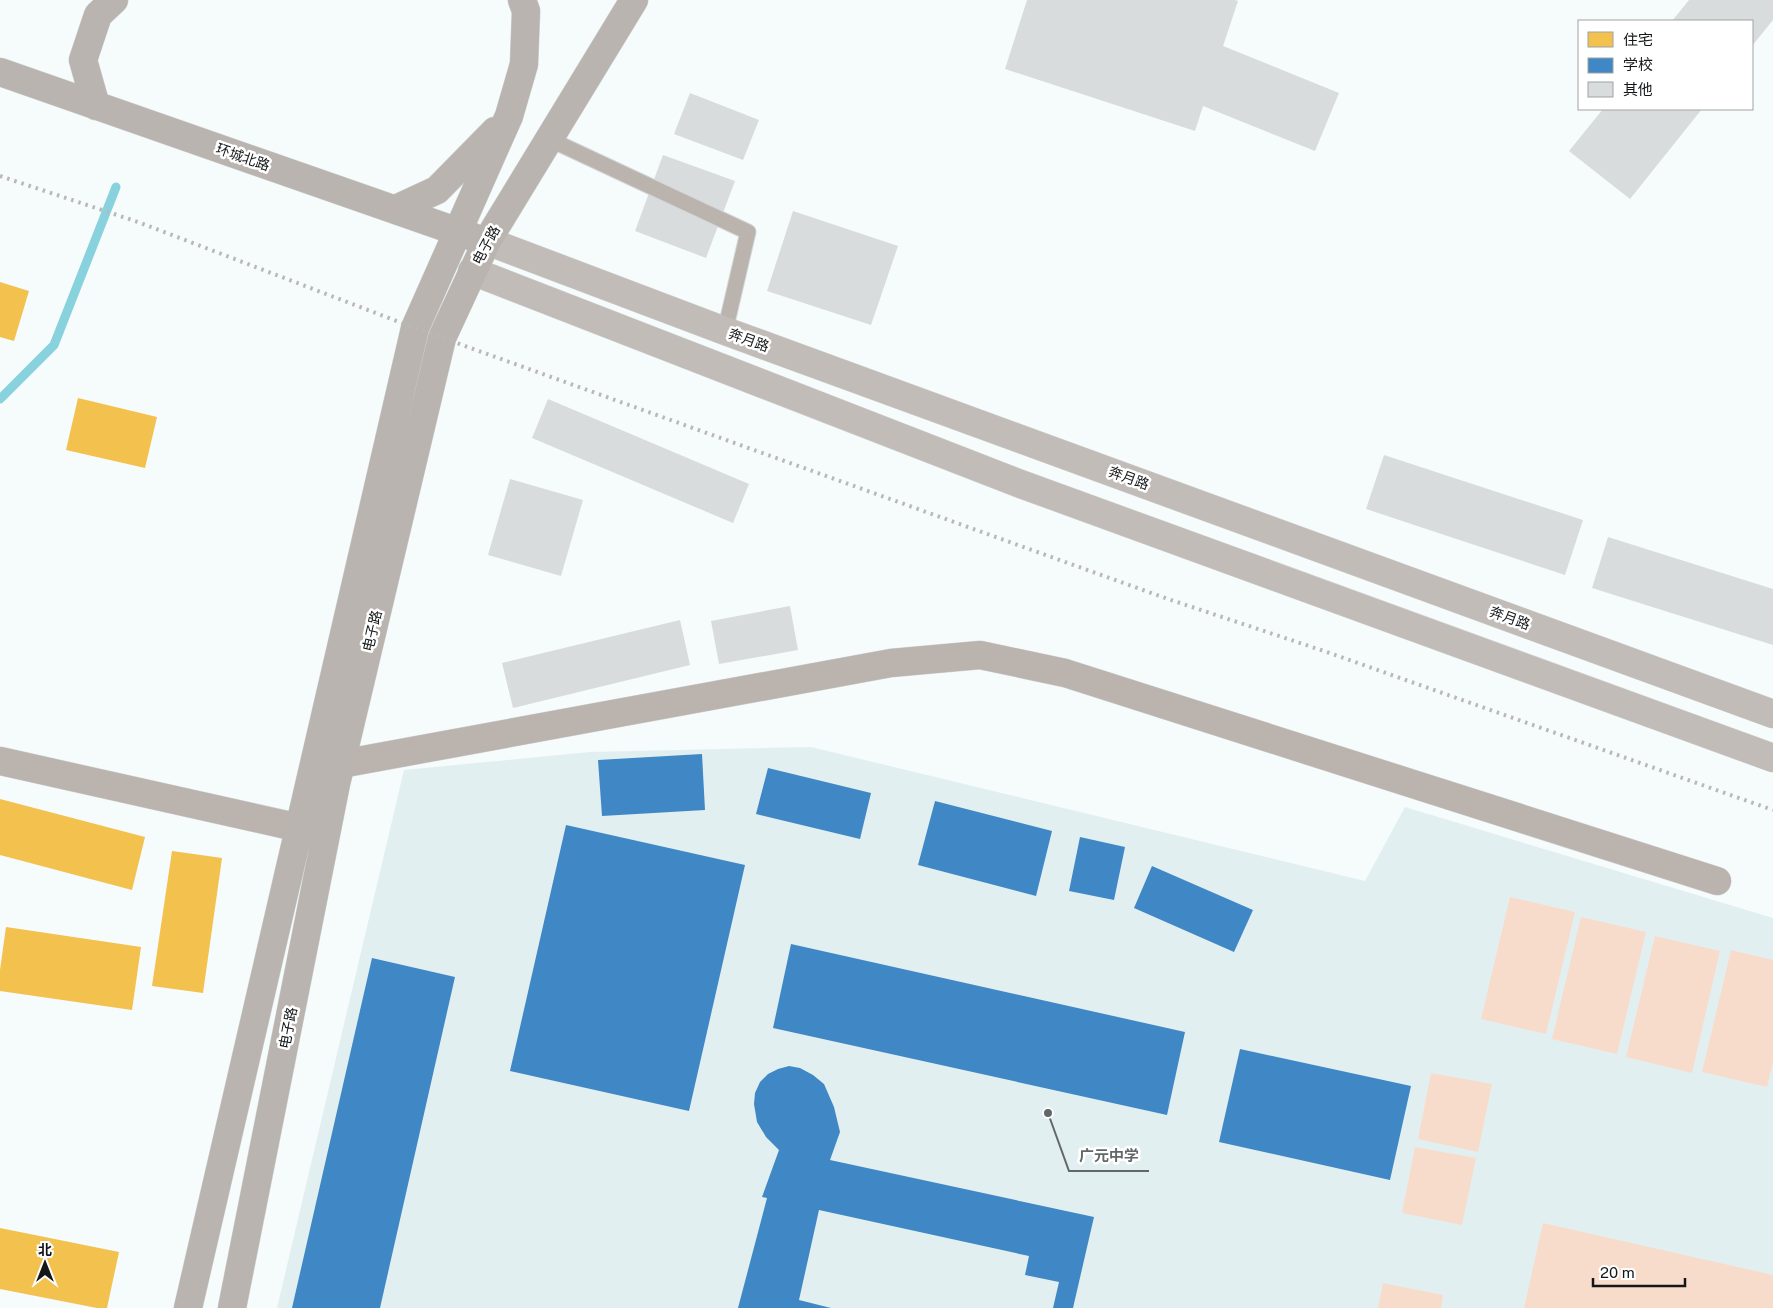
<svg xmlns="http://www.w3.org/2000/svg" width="1773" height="1308" viewBox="0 0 1773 1308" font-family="'Public Sans','Noto Sans SC',sans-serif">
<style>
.built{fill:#e2eff1}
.green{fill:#f8dccb}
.homes{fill:#f2c14e}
.schools{fill:#3f88c5}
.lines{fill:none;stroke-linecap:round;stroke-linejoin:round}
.stream{stroke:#87d2dc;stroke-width:9}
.building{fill:#d8dcdd}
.lane-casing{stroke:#d3d6d7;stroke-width:17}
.street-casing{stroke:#d3d6d7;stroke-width:29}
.secondary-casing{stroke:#d3d6d7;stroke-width:29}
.primary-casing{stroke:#d3d6d7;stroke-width:29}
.lane{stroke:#bab3ae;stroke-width:15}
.street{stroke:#bab3ae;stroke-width:28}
.secondary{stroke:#c2bcb8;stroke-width:28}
.primary{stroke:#bab4b0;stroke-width:28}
.rail{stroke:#bab8b5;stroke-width:4;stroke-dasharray:2.5 5;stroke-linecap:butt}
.labels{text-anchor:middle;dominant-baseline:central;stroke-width:5;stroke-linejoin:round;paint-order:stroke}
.street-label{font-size:14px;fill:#141718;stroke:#fff}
.leader{fill:none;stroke:#636768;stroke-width:2}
.callout-dot{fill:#636768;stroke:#fff;stroke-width:2}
.callout-label{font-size:15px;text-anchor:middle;font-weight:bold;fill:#636768;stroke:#fff;stroke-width:5;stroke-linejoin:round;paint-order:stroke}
</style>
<rect width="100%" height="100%" fill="#f6fbfc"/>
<path class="built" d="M811,747L1365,881L1405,807L1773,918V1308H277L404,770L590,752Z"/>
<path class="green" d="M1510,897L1575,912L1546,1034L1481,1019Z
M1581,917L1646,932L1617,1054L1552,1039Z
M1655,936L1720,951L1692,1073L1626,1057Z
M1731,950L1773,960V1062L1767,1087L1702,1072Z
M1431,1073L1492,1084L1478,1152L1418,1139Z
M1415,1147L1476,1158L1462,1225L1402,1213Z
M1543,1223L1773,1275V1308H1524Z
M1383,1283L1443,1295L1441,1308H1378Z"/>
<path class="homes" d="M0,282L29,291L14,341L0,337Z
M78,398L157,417L145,468L66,450Z
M0,799L145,837L132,890L0,855Z
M172,851L222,858L203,993L152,986Z
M6,927L141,947L132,1010L0,991V970Z
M0,1228L119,1252L107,1308H97L0,1289Z"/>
<path class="schools" d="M702,754L705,810L602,816L598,760Z
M768,768L871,793L860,839L756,814Z
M935,801L1052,831L1036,896L918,865Z
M566,825L745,865L689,1111L510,1071Z
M1080,837L1125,847L1114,900L1069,891Z
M1152,866L1253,910L1234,952L1134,908Z
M791,944L1185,1032L1167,1115L773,1028Z
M372,958L455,977L380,1308H292Z
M1240,1049L1411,1086L1390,1180L1219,1142Z
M789,1066L800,1068L813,1075L824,1084L834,1107L840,1132L830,1160L1094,1217L1073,1308H1053L1059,1282L1025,1275L1029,1256L819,1210L799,1300L831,1308H738L767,1198L762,1197L779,1150L766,1137L757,1122L754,1104L755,1093L760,1082L768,1074L778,1069Z"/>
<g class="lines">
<path class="stream" d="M0,399L54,345L116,187"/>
</g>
<path class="building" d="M1027,0H1235L1238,1L1223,46L1339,93L1315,151L1203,106L1195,131L1005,69Z
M1689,0H1773V20L1752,46V21H1672Z
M690,93L759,120L743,160L674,134Z
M1603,109H1702L1630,199L1569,151Z
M663,155L735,181L706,258L635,231Z
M793,211L898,246L871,325L767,291Z
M548,399L749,484L733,523L532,438Z
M1384,455L1583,520L1565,575L1366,509Z
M510,479L583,500L561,576L488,555Z
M1608,537L1773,589V645L1592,588Z
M790,606L798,650L719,664L711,621Z
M680,620L690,665L513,708L502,663Z"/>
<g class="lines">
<g class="lane-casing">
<path id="lane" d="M549,139L748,232L725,331"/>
</g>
<g class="street-casing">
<path id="street" d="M0,761L300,828
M341,764L891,663L980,655L1065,673L1717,881"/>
</g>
<g class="secondary-casing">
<path id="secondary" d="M487,241L725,331L1773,714
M472,271L1018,483L1773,758"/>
</g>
<g class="primary-casing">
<path id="primary" d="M0,72L473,237
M96,106L83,60L98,15L114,0
M396,209L437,190L495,131
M188,1308L415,328L509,116L524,64L526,11L522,0
M232,1308L336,784L442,338L487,241L634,0"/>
</g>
<use href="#lane" class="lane"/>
<use href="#street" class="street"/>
<use href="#secondary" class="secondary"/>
<use href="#primary" class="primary"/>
<path class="rail" d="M0,176L138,222L415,328L1168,599L1321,650L1773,810"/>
</g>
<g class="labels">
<g class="street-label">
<text transform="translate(243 157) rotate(19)">环城北路</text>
<text transform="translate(486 245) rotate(-62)">电子路</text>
<text transform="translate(749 340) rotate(20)">奔月路</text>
<text transform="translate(1129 478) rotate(20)">奔月路</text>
<text transform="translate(1510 618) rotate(20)">奔月路</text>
<text transform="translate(372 631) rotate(-77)">电子路</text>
<text transform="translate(288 1028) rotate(-79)">电子路</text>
</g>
</g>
<path class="leader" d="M1048 1113L1069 1171H1149"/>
<circle class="callout-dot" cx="1048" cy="1113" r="5"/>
<g class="callout-label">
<text x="1109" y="1161">广元中学</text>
</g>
<rect x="1578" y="20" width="175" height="90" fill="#ffffff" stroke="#a1a2a3"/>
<rect x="1588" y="32" width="25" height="15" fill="#f2c14e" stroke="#a1a2a3"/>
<text x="1623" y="45" font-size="15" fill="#141718">住宅</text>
<rect x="1588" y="58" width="25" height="15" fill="#3f88c5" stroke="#a1a2a3"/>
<text x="1623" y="70" font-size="15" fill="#141718">学校</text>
<rect x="1588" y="82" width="25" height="15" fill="#d8dcdd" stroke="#a1a2a3"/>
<text x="1623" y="95" font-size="15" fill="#141718">其他</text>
<g transform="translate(45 1263)" stroke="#ffffff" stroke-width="4" paint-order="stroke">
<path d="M0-4L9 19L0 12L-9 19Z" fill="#141718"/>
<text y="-8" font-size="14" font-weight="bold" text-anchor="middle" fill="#141718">北</text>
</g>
<path d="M1593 1278v8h92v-8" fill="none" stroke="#141718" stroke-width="2.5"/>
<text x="1600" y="1278" font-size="15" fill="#141718" stroke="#ffffff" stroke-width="4" paint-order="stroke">20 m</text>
</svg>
